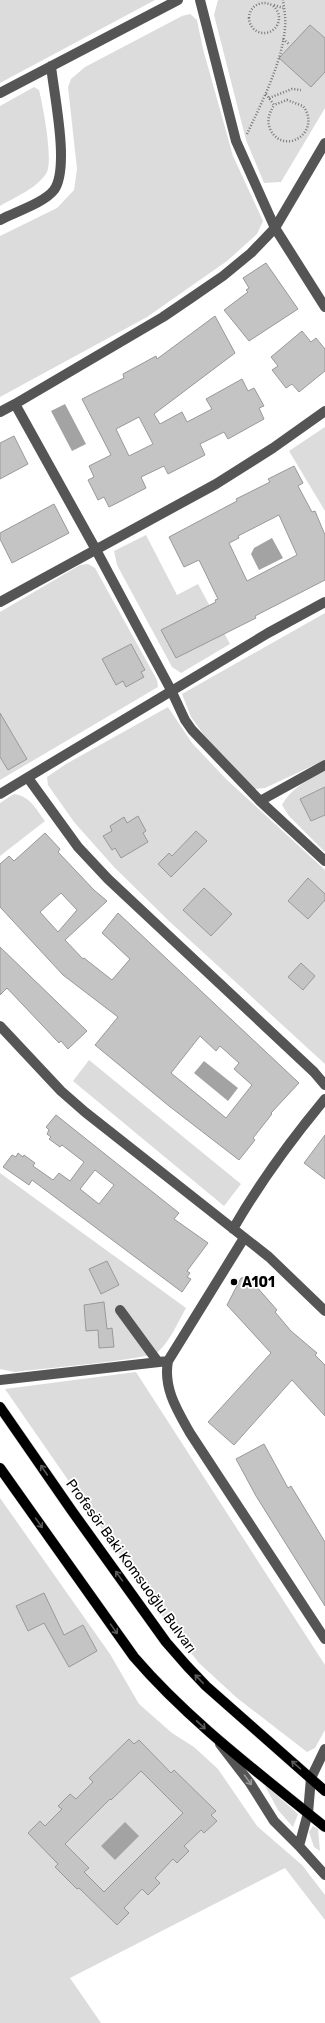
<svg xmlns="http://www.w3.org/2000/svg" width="325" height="2023" viewBox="0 0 325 2023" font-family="Rubik,sans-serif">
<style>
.green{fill:#dcdcdc}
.water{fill:#a3a3a3}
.building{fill:#c4c4c4;stroke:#999;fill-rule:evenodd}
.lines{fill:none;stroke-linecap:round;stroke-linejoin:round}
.major-casing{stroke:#dbdbdb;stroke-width:11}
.path{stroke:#777;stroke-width:2.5;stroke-dasharray:1 2;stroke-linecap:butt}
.minor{stroke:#555;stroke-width:10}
.major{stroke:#000;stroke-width:10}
.oneway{stroke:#595959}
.oneway2{stroke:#999}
.poi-dot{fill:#000;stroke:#fff;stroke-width:1.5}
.labels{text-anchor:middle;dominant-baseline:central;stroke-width:3.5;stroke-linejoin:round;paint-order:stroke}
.poi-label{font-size:14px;font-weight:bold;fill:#000;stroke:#fff;text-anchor:start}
.street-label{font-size:14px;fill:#000;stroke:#fff}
</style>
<rect width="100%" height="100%" fill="#fff"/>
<path class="green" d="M0,0H155L0,83Z
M218,0H325V108L281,182L264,183L246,140L214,15Z
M190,14L197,20L203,49L233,156L263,221L257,234L227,261L147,317L0,397V236L57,208L74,190L77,169L68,87L71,79L85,67L182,16Z
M34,87L39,90C43,106 53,158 47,172C38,188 15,197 0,206V106Z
M325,427V511L289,451Z
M146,535L177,595L198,584L230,644L181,673L172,667L117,565L114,551Z
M88,564L95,568L157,680L158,687L0,780V612L80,565Z
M325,613V760L265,788L254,789L204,735L191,717L182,694Z
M168,707L192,743L226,779L325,870V1064L170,922L114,867L74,822L48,785L47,777L66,764Z
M325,771V852L289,816L282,805C292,787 307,781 325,771Z
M14,794C30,796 36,809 45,821L0,856V803Z
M89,1060L241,1184L224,1206L73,1081Z
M0,1173L186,1308C178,1322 170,1341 158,1352C148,1360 35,1369 15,1372L0,1369Z
M136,1372L325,1665V1730L315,1748L307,1752L237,1698L199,1663L167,1623L5,1389Z
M0,1498L110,1654L139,1704L172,1733L194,1747L218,1769L257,1826L302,1865L325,1895V1920L285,1868L70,1978L101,2023H0Z
M264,1784L298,1814L293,1827L278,1810Z
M313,1826L318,1829L320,1851L314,1847L309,1832Z"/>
<path class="water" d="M65,404L86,444L72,451L51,411Z
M272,538L283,558L259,570L251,554L254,548Z
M204,1061L238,1088L228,1101L194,1073Z
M125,1822L139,1836L115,1860L101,1846Z"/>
<path class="building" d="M310,25L325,38V72L311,87L279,58Z
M266,263L298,309L249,341L224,310L248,292L246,290L249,288L243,278Z
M215,316L235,353L154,414L160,424L182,412L187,422L212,409L206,399L242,379L248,391L254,388L264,406L259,408L264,419L228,439L224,432L200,444L205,455L168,474L164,466L141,477L146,488L119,502L109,507L104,497L98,500L88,480L94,477L89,466L111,455L82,399L124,378L123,374L156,356L157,359ZM139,417L153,444L129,456L116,429Z
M302,331L311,342L316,338L325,349V371L299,392L292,384L286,388L272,370L278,366L271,357Z
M14,436L28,464L0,479V443Z
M294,466L303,483L298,486L312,512L315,511L325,535V580L255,616L256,618L176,658L161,630L216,602L215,600L218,599L199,560L184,567L169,537L237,501L236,499L270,482L268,479ZM279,515L297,555L247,581L229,543L239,538L238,536Z
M54,504L69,533L12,563L0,539V533Z
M131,644L145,670L141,672L144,677L126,687L123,681L116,685L102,659Z
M0,713L27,759L8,770L0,757Z
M325,787V815L311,821L300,799Z
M138,816L146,831L143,833L148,842L121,858L115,848L112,850L103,836L112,831L110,826L124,817L127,823Z
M196,831L207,841L171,877L158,864L169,853L172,856Z
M45,833L60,849L58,852L94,890L107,901L65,940L83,959L84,958L112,980L130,959L102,933L118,913L299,1083L271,1113L272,1114L253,1138L255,1140L239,1160L169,1106L95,1045L118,1017L63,975L0,907V864L9,856L14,861ZM61,893L77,910L58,932L40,912ZM200,1036L216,1051L220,1046L239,1063L234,1069L252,1085L226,1118L171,1073Z
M308,878L325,894V900L308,919L288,901Z
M204,888L232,914L211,936L183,910Z
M0,947L87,1031L68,1049L61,1041L59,1043L7,988L0,995Z
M301,963L315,976L303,990L288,977Z
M56,1115L179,1213L174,1219L208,1243L187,1271L190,1273L187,1277L191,1279L182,1292L32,1180L29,1185L3,1167L12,1155L16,1157L18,1153L23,1157L24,1155L35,1163L33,1166L53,1180L59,1173L70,1181L84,1162L62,1145L60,1147L49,1139L51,1137L47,1134L49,1130L46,1127ZM95,1170L114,1185L99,1204L80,1189Z
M325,1135V1179L304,1163Z
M107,1261L119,1285L101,1294L89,1269Z
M248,1277L277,1310L275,1312L291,1331L317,1353L315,1355L325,1365V1416L292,1380L234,1445L208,1422L271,1353L227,1305L241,1278Z
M104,1302L107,1329L112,1328L114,1347L99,1348L98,1330L86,1331L84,1305Z
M264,1444L288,1488L291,1486L325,1542V1606L256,1496L236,1459Z
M44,1593L64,1635L83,1625L97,1651L69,1667L44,1623L28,1631L16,1606Z
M129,1739L134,1744L139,1740L171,1773L174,1770L216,1811L211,1815L217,1821L204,1833L201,1830L184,1846L189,1851L177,1863L173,1859L155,1878L160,1883L148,1895L142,1889L124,1908L129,1913L117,1925L79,1888L77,1889L55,1867L58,1864L28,1833L40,1821L45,1826L62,1809L58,1806L70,1794L76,1799L93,1782L89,1778ZM141,1771L183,1813L104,1892L84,1872L89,1868L65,1844L110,1799L111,1800Z"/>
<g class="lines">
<g class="major-casing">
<path id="major" d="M0,1407L72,1511L166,1642L187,1666L206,1686L325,1791
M0,1468L134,1657C190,1722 259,1773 325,1827"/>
</g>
<path class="path" d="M249 18a15 15 0 1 1 30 0a15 15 0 1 1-30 0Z
M274,5L283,8
M283,39L289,44
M266,94L274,105C269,114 266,121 271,131C286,156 322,131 303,106L287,100L274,105
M269,98L292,89L301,90
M247,134C261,104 283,61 285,27C286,18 284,9 283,0"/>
<path class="minor" d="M200,0L236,141L275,228L325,143
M0,93L178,0
M0,220C15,212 44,203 54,190C70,168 54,95 51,66
M15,404L163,317L191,298L223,276L251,253L275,228L325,307
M0,412L15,404L95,548L171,690L185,720L192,730L260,801L325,861
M0,602L216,484L273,448L325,411
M28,778L78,847L108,879L314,1072L325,1085
M0,794L268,633L325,602
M260,801L325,765
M0,1026L61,1091L85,1112L269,1257L325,1311
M233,1229C260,1182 291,1140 325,1099
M244,1238L168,1361C163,1388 177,1410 190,1433L325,1639
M120,1310L158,1362
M0,1380L168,1361
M220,1744L250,1783L274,1821L299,1846
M325,1749L311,1778L308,1813L299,1846L325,1875"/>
<use href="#major" class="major"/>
</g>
<defs><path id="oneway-shaft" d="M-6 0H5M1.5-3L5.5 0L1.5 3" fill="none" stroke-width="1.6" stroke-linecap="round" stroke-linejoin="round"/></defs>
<g class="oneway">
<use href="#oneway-shaft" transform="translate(44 1470) rotate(-124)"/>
<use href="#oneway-shaft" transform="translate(39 1523) rotate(55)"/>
<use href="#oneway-shaft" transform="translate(119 1576) rotate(-126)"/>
<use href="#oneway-shaft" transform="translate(114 1629) rotate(55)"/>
<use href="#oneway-shaft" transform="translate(199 1679) rotate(-134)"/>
<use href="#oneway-shaft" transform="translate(201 1725) rotate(43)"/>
<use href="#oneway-shaft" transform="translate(296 1765) rotate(-139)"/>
</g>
<use class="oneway2" href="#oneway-shaft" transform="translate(248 1780) rotate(54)"/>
<circle class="poi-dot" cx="234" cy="1282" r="4"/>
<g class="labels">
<g class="poi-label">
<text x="242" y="1282">A101</text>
</g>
<g class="street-label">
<text transform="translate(131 1566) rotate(54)">Profesör Baki Komsuoğlu Bulvarı</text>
</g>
</g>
</svg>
